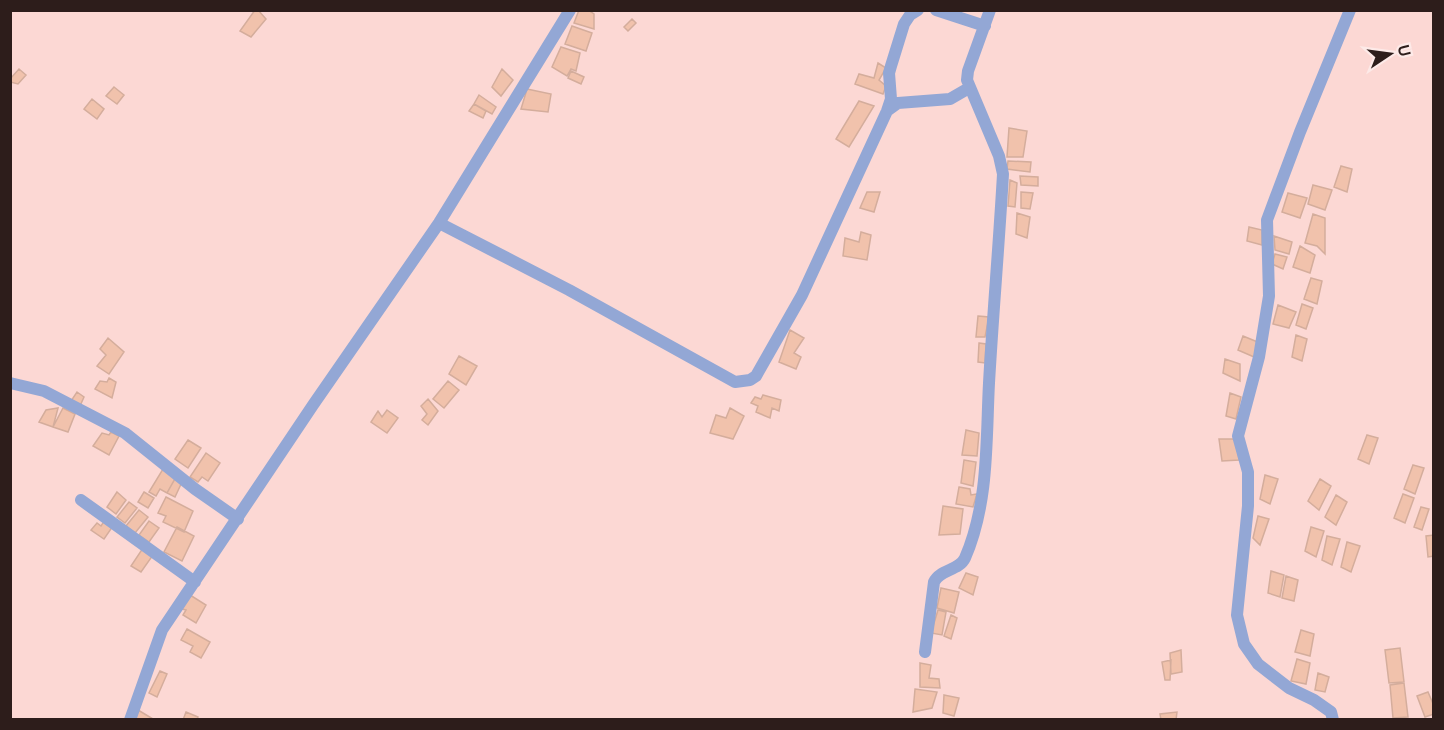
<svg xmlns="http://www.w3.org/2000/svg" width="1444" height="730" viewBox="0 0 1444 730" font-family="Cabin,sans-serif">
<style>
.building{fill:#f1c2ac;stroke:#d4ad9c;stroke-width:1.5}
.lines{fill:none;stroke-linecap:round;stroke-linejoin:round}
.minor{stroke:#93a7d5;stroke-width:12}
</style>
<rect width="100%" height="100%" fill="#fcd8d4"/>
<path class="building" d="M255,10H258L266,19L251,37L240,31Z
M579,10H588L594,14V29L574,23Z
M632,19L636,23L628,31L624,27Z
M572,26L592,33L586,51L565,44Z
M561,47L580,53L576,71L571,69L567,76L552,67Z
M878,63L886,68L879,80L886,86L883,94L855,84L859,74L874,78Z
M19,69L26,75L18,84L10,82V79Z
M502,69L513,80L501,96L492,87Z
M571,71L584,77L581,84L568,78Z
M114,87L124,95L117,104L106,96Z
M527,89L551,94L548,112L521,109Z
M479,95L496,107L492,114L474,104Z
M92,99L104,109L97,119L84,109Z
M859,101L874,106L849,147L836,139Z
M474,104L486,111L483,118L469,111Z
M1009,128L1027,131L1023,157H1007Z
M1008,161L1031,162L1030,172L1007,169Z
M1341,166L1352,169L1347,192L1334,187Z
M1020,176L1038,177V186L1021,185Z
M1010,180L1017,183L1015,207L1008,206Z
M1313,185L1332,190L1325,210L1308,204Z
M867,192H880L874,212L860,208Z
M1021,192L1033,193L1030,209L1021,208Z
M1288,193L1307,198L1300,218L1282,212Z
M1017,213L1030,217L1027,238L1016,234Z
M1313,214L1325,218V254L1317,246L1305,243Z
M1249,227L1262,230V245L1247,241Z
M861,232L871,235L867,260L843,256L845,238L859,242Z
M1274,236L1292,242L1289,254L1275,250Z
M1300,246L1315,255L1310,273L1293,267Z
M1275,254L1287,257L1283,269L1272,264Z
M1311,278L1322,281L1317,304L1304,299Z
M1302,304L1313,308L1306,329L1296,325Z
M1278,305L1296,312L1289,328L1273,324Z
M978,316L989,317L985,337H976Z
M790,330L804,338L794,353L801,357L796,369L779,362Z
M1296,335L1307,339L1302,361L1292,357Z
M1243,336L1260,343L1254,357L1238,350Z
M108,338L124,352L109,374L97,366L106,355L100,349Z
M979,343L986,344L985,363L978,362Z
M459,356L477,366L466,385L449,374Z
M1225,359L1240,364V381L1223,373Z
M109,378L116,382L112,398L95,389L100,381L107,382Z
M448,381L459,390L444,408L433,399Z
M77,392L84,397L80,406L71,401Z
M1230,393L1241,397L1236,419L1226,416Z
M763,395L781,400L779,411L772,408L770,418L756,412L758,406L751,403L755,397L761,399Z
M428,399L438,411L428,425L422,420L427,414L421,406Z
M58,408L53,427L39,422L46,410Z
M63,408L75,414L68,432L53,427Z
M730,408L744,416L733,439L710,433L716,415L726,418Z
M387,410L398,418L387,433L371,422L378,411L382,417Z
M966,430L979,433L977,456L962,455Z
M111,432L119,436L109,455L93,446L102,433L109,435Z
M1367,435L1378,438L1369,464L1358,459Z
M1219,439H1236L1239,460L1222,461Z
M188,440L201,448L188,468L175,459Z
M206,453L220,463L208,481L202,477L198,482L190,477Z
M964,460L976,462L973,486L961,483Z
M1413,465L1424,468L1415,494L1404,489Z
M163,469L176,477L167,493L160,489L156,496L149,492Z
M1265,475L1278,479L1270,504L1260,499Z
M176,477L182,482L175,497L167,493Z
M1320,479L1331,486L1319,510L1308,501Z
M959,487L970,489L971,495L977,494L973,507L956,504Z
M117,492L126,500L116,514L107,507Z
M144,492L154,498L148,508L138,502Z
M1403,494L1414,498L1405,523L1394,518Z
M1336,495L1347,502L1336,525L1325,517Z
M166,497L193,511L184,532L163,522L166,516L158,513Z
M129,502L137,508L125,523L117,517Z
M943,506L963,509L960,534L939,535Z
M1421,507L1429,509L1422,530L1414,527Z
M139,510L148,517L135,533L126,526Z
M1258,516L1269,519L1260,545L1253,538Z
M105,520L113,526L104,539L91,530L97,523L101,526Z
M149,521L159,528L149,542L139,535Z
M177,527L194,536L182,561L164,552Z
M1311,527L1324,531L1316,557L1305,551Z
M1434,535V556L1428,557L1426,536Z
M1327,536L1340,539L1332,565L1322,560Z
M1347,542L1360,546L1351,572L1341,567Z
M143,548L153,555L141,572L131,566Z
M1271,571L1284,575L1280,597L1268,593Z
M966,573L978,577L973,595L959,588Z
M1286,576L1298,580L1294,601L1282,598Z
M941,588L959,592L954,613L937,608Z
M190,595L206,605L196,623L183,615L186,610L182,609Z
M938,610L946,612L942,635L931,633Z
M951,615L957,618L951,639L944,636Z
M187,629L210,642L201,658L190,652L193,646L181,640Z
M1301,630L1314,634L1310,656L1295,652Z
M1400,648L1404,682L1389,683L1385,650Z
M1181,650L1182,672L1171,674L1170,653Z
M1297,659L1310,663L1306,684L1291,681Z
M1171,660L1170,680H1165L1162,662Z
M920,663L931,665L929,678L939,679L940,688L920,687Z
M160,671L167,674L157,697L149,693Z
M1318,673L1329,677L1325,692L1315,690Z
M1404,683L1408,717L1393,718L1390,685Z
M915,689L937,692L932,708L913,712Z
M1428,692L1434,706V714L1425,717L1417,696Z
M944,695L959,698L954,716L943,713Z
M138,710L153,719V720H133Z
M186,712L198,717L197,720H183Z
M1177,712L1176,720H1161L1160,714Z"/>
<g class="lines">
<path class="minor" d="M936,10L985,26
M887,111L898,103L950,99L969,88
M439,223L569,290L735,382L750,380L756,376L802,295L887,111L891,99L889,73L891,66L904,24L910,15L918,10
M10,383L44,391L125,433L195,489L238,519
M81,500L195,582
M925,652L934,582C940,569 959,571 965,558C989,503 986,440 989,383C993,313 999,244 1003,174L999,156L967,80L968,71L990,10
M130,720L162,630L313,405L439,223L570,10
M1333,720L1331,712L1314,700L1289,688L1258,664L1244,644L1237,615L1248,506V472L1238,436L1259,357L1269,296L1267,220L1300,132L1350,10"/>
</g>
<rect width="1444" height="730" fill="none" stroke="#2d1d1b" stroke-width="24"/>
<g transform="translate(1390 54) rotate(77)" stroke="#fdeae8" stroke-width="4.5" paint-order="stroke">
<path d="M0-4.5L10 22L0 15L-10 22Z" fill="#2d1d1b"/>
<text y="-9" font-size="16" font-weight="bold" text-anchor="middle" fill="#2d1d1b">U</text>
</g>
</svg>
